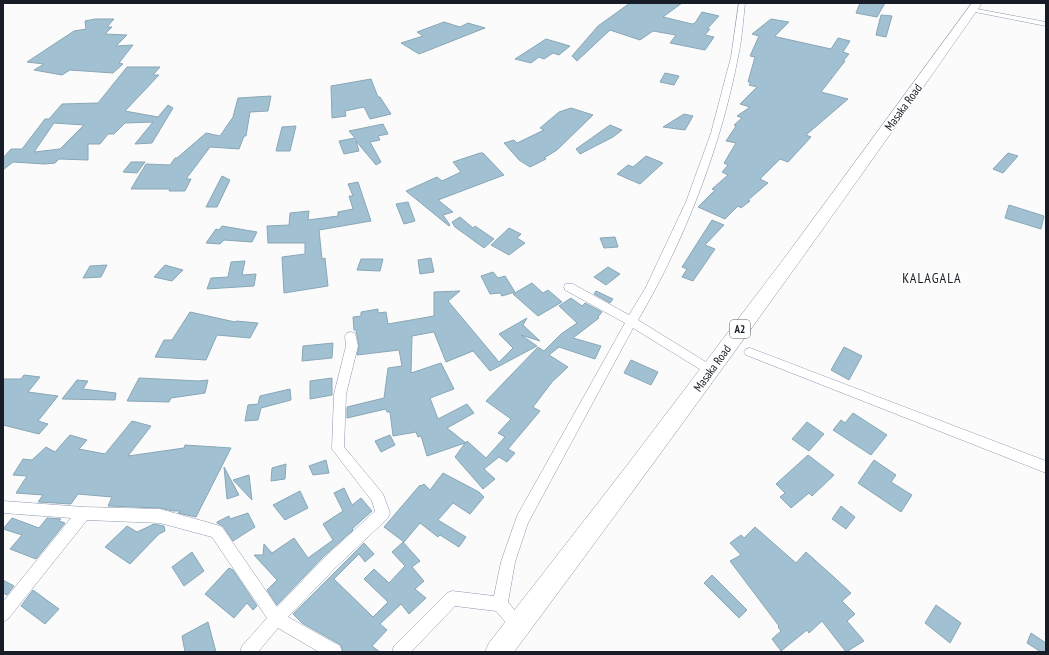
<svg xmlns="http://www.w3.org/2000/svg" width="1049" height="655" viewBox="0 0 1049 655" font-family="'PT Sans Narrow',sans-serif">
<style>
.building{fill:#a1c0d1;stroke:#88a7b7;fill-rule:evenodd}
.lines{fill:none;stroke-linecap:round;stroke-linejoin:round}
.street-casing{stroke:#8c98b2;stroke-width:1}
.primary-casing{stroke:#8c98b2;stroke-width:1}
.street{fill:#fff;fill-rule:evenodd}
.primary{fill:#fff;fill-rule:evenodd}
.labels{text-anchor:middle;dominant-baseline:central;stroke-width:3;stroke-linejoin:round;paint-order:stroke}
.shield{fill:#fff;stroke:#5d6067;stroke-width:1}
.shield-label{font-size:11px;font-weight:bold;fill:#171c26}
.street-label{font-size:12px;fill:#171c26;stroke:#fff}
.quarter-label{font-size:14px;letter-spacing:1px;fill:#171c26;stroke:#fff}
</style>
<rect width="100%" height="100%" fill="#fbfbfb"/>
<path class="building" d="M630,3H682L663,17L692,24L695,23L702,12L719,16L707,29H710L705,35L714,37L705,50L670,43L676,35L653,31L640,40L610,30L577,61L572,56L598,26Z
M860,3H885L877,17L856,13Z
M881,15L892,16L886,37L876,35Z
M95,19H114L107,27H112L105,34L127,35L116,46L133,45L119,63L123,64L113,73L70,70L62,75L34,70L44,64L27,62L74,31L86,29L85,21Z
M771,19L789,22L775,36L777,37L831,49L838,38L850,41L843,52L849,54L843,61H845L821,92L848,99L806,135L811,137L788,162L780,159L760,179L768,183L748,200L750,201L741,208L738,206L725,219L698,207L715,190L712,189L728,175L722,172L728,165L724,163L736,143L726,141L736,126L734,125L742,118L737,116L750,107L740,104L757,87L749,85L751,82H748L755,57L750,56L759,36L752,34Z
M444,22L460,27L468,23L485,28L419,54L401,43L423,36L417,32Z
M546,39L570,46L559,55L553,53L544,59L539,57L531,63L515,59Z
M127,67H160L153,75H159L125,111L158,117L168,105L173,108L152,143L135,144L153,122L125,123L114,134H108L100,144H88V160L59,159L55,163L45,164L13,162L3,170V158L11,149H22L45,119H49L62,104L98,103ZM54,123L84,125L60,149L34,152Z
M665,73L679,76L674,85L660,82Z
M371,79L378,97H380L391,114L370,119L364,107L345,111L346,116L332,118L331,86Z
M271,96L268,111L250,112L246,136H244L239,149L210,147L186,179H191L185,191H169L170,189H131L146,164L170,165L175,158H177L206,133L220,136L233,117L238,98Z
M571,108L593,115L557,150L544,158L546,159L530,167L519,160L504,143L514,140L517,143L544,130L540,128L559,112Z
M684,114L693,116L685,130L663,127Z
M383,124L388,134L378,136L380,140L370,142L381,162L376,165L356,141L359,151L344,154L339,141L355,138L349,131Z
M610,125L622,130L613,137L580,154L576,149Z
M296,126L290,151H276L282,127Z
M480,153H483L504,175L438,200L453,212L443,215L450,225L449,226L406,191L437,177L442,181L461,172L453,162Z
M1008,153L1018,156L1003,173L993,169Z
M646,156L663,163L640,184L617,174L628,165L633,167Z
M131,162H145L137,173L123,172Z
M222,176L230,180L217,207H206Z
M358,182L371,221L319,230L322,259L325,258L328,286L284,293L282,257L305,254V243H268L267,226L289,225L290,213L309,211L308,220L338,216V212L353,209L349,196H353L348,184Z
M408,202L415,221L404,224L396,204Z
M1009,205L1044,216L1041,229L1005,218Z
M460,217L473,228L475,226L494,239L484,248L455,227L452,222Z
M712,220L724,225L705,245L715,249L693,281L682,277L687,269L682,267Z
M222,226L257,232L252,242L224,240L220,244L206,243L216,229L219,230Z
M509,228L521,234L517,238L525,243L509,255L491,245Z
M615,237L618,247L604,248L600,238Z
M431,258L434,272L420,274L418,260Z
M361,259H383L380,271L357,270Z
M245,261L242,275L256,274L254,286L207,289L211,278L228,277L231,262Z
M107,265L101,277L83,278L90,266Z
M165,265L183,270L172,281L154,277Z
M608,267L620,274L606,285L594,277Z
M493,272L498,278L505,276L515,292L502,296L500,293L490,294L481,276Z
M532,283L543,293L548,290L562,302L538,316L513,294Z
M460,291L448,301L499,362L513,348L499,334L527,318L523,325L540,341L521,335L537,346L490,371L473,351L446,362L434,332L412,336L411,373L441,363L454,389L430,398L438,419L467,404L474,413L447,428L466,443L467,441L486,458L505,437L498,433L511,419L486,401L538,347L544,351L561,334L577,323L559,306L571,298L582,306L585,303L602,312L598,317L599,318L573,338L601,346L595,359L559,347L549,355L568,367L552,382L533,407L540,411L508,449L515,453L507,462L499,457L484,469L495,479L483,489L455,457L465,443L427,456L421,436L418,437L416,432L393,436L390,412H387L386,409L347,418V407L384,398L388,368L402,366L399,350L357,355L359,346L356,330H354L353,317L361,316V312L378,309V313L386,312L388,324L434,316V292Z
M596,291L613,299L610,303L594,294Z
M190,312L235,322L236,321L258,323L250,338L217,335L206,360L155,357L164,340H172Z
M333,343L332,358L302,361L303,346Z
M844,347L862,356L849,380L831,370Z
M631,360L658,372L651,385L624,373Z
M24,375L40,377L28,392L58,396L38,421L48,424L39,434L3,425V379H21Z
M139,378L199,381L208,380L205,393L171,398L169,402L127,401Z
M332,378V395L310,399V381Z
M77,380L88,381L83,389L116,393L115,400L62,399Z
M290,389L291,400L261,408L258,420L245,421L248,405L258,404L260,396Z
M853,413L887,435L871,455L833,430L841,420L845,423Z
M132,421L151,426L128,456L184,448L185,445L231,448L196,517L178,513L181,511H173L160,508L108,506L112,497L78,494L71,504L38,502L43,495L16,493L27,476L13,475L23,459L32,460L46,447L55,452L70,435L87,440L79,449L105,454Z
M807,422L824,434L809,451L792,439Z
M390,435L395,445L381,452L375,441Z
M808,455L834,475L812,496L809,493L791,508L780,497L785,493L776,484Z
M326,460L329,473L313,475L309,466Z
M874,460L896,475L891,482L912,495L901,512L858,483Z
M286,464L285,479L271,481L272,468Z
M224,467L239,495L227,499Z
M443,473L479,492L484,497L470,514L453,503L438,520L466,537L459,547L440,535L438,537L420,523L404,542L384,527L420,485L421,486L424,484L430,490Z
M249,475L252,500L233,480Z
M344,488L352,505L361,498L372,511L352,529L353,530L323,557L277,605L267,590L277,580L254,555H263L264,544L272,553L294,538L308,558L333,540L323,524L343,511L334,493Z
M300,491L308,508L285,520L273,505Z
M841,506L855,517L846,529L832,519Z
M248,513L255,527L233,541L223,526L217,523V522L229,516L230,519Z
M12,518L39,528L47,518L61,519L59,521L65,523L36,559L10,549L22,535L3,529Z
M154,524L164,526L165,531L159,534L130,564L105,547L127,526L137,532Z
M755,527L796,563L806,552L836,579L851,593L842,601L855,614L847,621L864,641L846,652L822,621L809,633L807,630L781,651L772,639L781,631L778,627L779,626L730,561L741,555L730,543L741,535L744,538Z
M403,542L420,561L412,567L424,581L415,589L426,598L409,614L401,604L380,624L387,630L372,646L380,652H343L341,645L302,623L293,614L364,543L374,554L365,562L359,554L334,579L373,617L388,602L364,579L374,569L389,583L405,566L392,552Z
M192,552L204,571L184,586L172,567Z
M229,568L233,570L257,606L253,610L247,603L234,618L205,594Z
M712,575L747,610L739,618L704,583Z
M3,580L14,586L7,595L3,593Z
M33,590L59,609L45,624L21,606Z
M936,605L961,623L950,643L925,623Z
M208,622L216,652H185L182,636Z
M1031,633L1046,643V652H1041L1027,643Z"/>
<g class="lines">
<g class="street-casing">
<path id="street" d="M739,3H745C743,21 742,40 738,57C721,147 684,242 638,320L714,367L716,370L714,373L710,375L706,373L633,328L528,523L515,562L508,602L523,621L526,626L523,631L518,634L513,631L496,611L455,606L411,652H392L394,646L447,593L452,591L494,596L501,562L517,516L625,323L565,290L564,287L565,284H573L629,315L645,289L686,202L711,133L731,57Z
M972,8L1046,22V26L970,11L969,10Z
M351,332L355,333L358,346L346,394L344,447L383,494L390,513L388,518L335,568L288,617L340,646L342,652H319L278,628L258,652H240L242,646L267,618L212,537L160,523L87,520L8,619L3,622V602L71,518L3,513V501L84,507L160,509L217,525L222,527L277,607L324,558L375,511L372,501L332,449L334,394L346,346L345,336L347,333Z
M750,348L1046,461V473L746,355L744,352L746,349Z"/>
</g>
<g class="primary-casing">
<path id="primary" d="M972,3H982C830,222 673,438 514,652H485L489,643L625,468L786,256Z"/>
</g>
<use href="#street" class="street"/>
<use href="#primary" class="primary"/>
</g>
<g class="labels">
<rect class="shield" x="730" y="320" width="20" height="18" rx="3"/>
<g class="shield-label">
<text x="740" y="329">A2</text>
</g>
<g class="street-label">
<text transform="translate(903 107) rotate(-54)">Masaka Road</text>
<text transform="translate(712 368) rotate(-54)">Masaka Road</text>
</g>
<g class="quarter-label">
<text x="932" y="278">KALAGALA</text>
</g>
</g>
<rect width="1049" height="655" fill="none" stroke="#171c26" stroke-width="8"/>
</svg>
